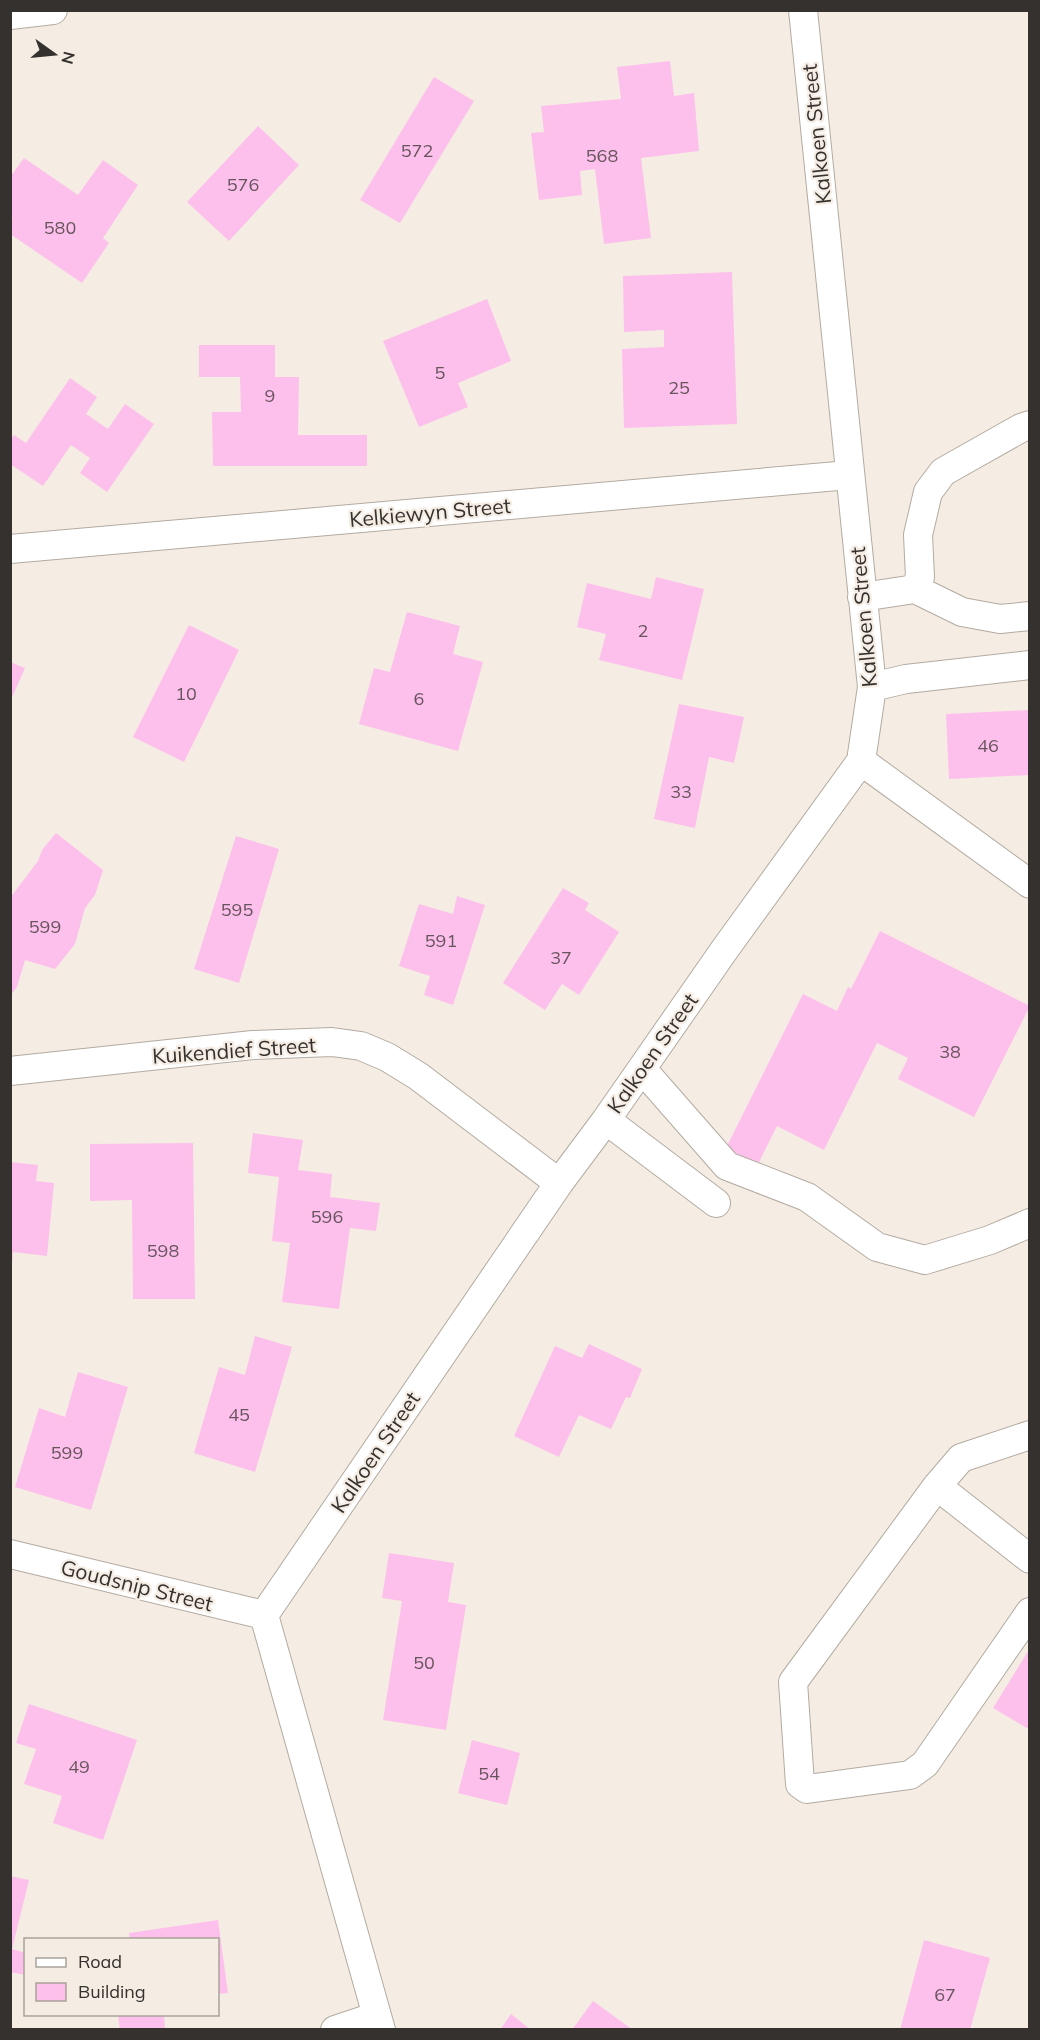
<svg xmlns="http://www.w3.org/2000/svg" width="1040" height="2040" viewBox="0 0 1040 2040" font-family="Mulish,sans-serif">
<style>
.building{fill:#fdbfeb}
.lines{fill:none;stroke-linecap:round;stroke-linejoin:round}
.minor-casing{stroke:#b3aba2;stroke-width:30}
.minor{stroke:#fff;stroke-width:28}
.labels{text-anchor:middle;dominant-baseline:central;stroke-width:4.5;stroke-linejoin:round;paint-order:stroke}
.number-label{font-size:18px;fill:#67545d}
.street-label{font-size:21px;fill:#35312e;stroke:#f5ede3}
</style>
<rect width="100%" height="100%" fill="#f5ede3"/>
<path class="building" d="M670,61L674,96L694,93L699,151L641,158L651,238L604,244L595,169L580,171L582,195L539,200L531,133L544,132L541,106L621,99L617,67Z
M434,77L474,101L400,223L360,200Z
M258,126L299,165L229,241L187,202Z
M24,158L78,195L103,160L138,185L103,238L109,243L82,283L10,234V220L13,217L10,215V177Z
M732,272L737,424L624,428L622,349L664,347V330L624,332L623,276Z
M487,299L511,361L458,383L468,407L419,427L383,341Z
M199,345H275V377H299L298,435H367V466H213L212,412H241L240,377H199Z
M70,378L97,397L86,414L108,429L125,404L154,424L107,492L80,473L90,458L71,445L43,486L10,464V440L14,435L26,443Z
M656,577L704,589L682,680L599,660L606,634L577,627L587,583L651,599Z
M407,612L460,626L453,654L483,662L458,751L359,724L374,668L390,672Z
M189,625L239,650L184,762L133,737Z
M10,662L25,668L10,702Z
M679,704L744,717L734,763L709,757L695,828L654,819Z
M1030,710V775L949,779L946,714Z
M56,833L103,870L95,895L85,908L75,944L55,969L25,960L17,987L10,996V898L38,861L42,850Z
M236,836L279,849L239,983L194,969Z
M563,888L589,903L585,910L619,932L579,995L562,984L545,1010L503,983Z
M457,896L485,905L453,1005L424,995L430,976L399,966L419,904L453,914Z
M880,931L1030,1006L974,1117L898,1079L908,1058L877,1043L824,1150L777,1126L758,1164L726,1148L803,994L837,1011L848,987L851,989Z
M253,1133L303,1140L298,1170L332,1174L330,1197L380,1203L376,1231L350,1228L339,1309L282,1302L290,1243L272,1241L279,1177L248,1173Z
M193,1143L195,1299H133L132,1200L90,1201V1144Z
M10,1162L38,1165L36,1181L54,1183L47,1256L13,1252L12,1263H10Z
M255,1336L292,1347L255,1472L194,1453L219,1367L245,1375Z
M589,1344L642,1369L630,1398L626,1397L611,1429L579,1415L559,1457L514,1436L555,1346L582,1358Z
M78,1372L128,1387L91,1510L15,1487L39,1408L65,1417Z
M389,1553L454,1563L448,1602L466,1605L446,1730L383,1720L402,1601L382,1598Z
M1030,1648V1730L993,1708Z
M29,1704L137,1740L103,1840L53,1823L62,1796L24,1784L36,1749L16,1743Z
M472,1740L520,1753L507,1805L458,1793Z
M10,1876L29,1880L12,1949L26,1953V1975L10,1972Z
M218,1920L228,1993L218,1994V1940H130L129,1933Z
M924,1940L990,1958L970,2030H900Z
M593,2001L633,2030H572Z
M118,2014H164L165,2030H120Z
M511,2014L531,2030H500Z"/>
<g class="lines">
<g class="minor-casing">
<path id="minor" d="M10,15L53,10
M10,549L849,475
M915,589L962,612L1000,619L1030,616
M862,597L915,589L920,577L918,535L928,492L943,472L1021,428L1030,425
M872,687L906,679L1030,665
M861,761L1030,884
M642,1069L727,1166L807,1197L877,1247L925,1260L990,1240L1030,1223
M10,1071L253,1045L332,1042L361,1046L387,1057L418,1076L559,1183
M606,1120L716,1203
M1030,1435L961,1458L937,1486L793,1682L800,1784L807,1789L910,1775L925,1764L1030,1612
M937,1486L1030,1559
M10,1554L264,1615
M335,2030L377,2016
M381,2030L264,1615L559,1183L606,1120L725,949L861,761L872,687L803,10"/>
</g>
<use href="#minor" class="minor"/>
</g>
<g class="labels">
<g class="number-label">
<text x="417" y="150">572</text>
<text x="602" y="155">568</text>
<text x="243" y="184">576</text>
<text x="60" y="227">580</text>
<text x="440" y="372">5</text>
<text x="679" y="387">25</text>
<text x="270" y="395">9</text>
<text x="643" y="630">2</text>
<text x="186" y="693">10</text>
<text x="419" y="698">6</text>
<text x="988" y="745">46</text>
<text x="681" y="791">33</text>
<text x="237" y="909">595</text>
<text x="45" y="926">599</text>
<text x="441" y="940">591</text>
<text x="561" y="957">37</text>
<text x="950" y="1051">38</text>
<text x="327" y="1216">596</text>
<text x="163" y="1250">598</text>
<text x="239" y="1414">45</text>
<text x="67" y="1452">599</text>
<text x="424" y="1662">50</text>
<text x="79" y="1766">49</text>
<text x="489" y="1773">54</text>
<text x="945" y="1994">67</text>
</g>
<g class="street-label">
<text transform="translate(816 134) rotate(-96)">Kalkoen Street</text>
<text transform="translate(430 512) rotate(-5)">Kelkiewyn Street</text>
<text transform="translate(863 617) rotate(-95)">Kalkoen Street</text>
<text transform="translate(234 1050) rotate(-4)">Kuikendief Street</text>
<text transform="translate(652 1053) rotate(-55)">Kalkoen Street</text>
<text transform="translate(375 1452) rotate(-56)">Kalkoen Street</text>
<text transform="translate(137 1585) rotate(14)">Goudsnip Street</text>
</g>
</g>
<rect width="1040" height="2040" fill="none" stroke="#35312e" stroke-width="24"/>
<rect x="24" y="1938" width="195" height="78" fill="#f5ede3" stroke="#a8a29b" stroke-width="1.5"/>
<rect x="36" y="1958" width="30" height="9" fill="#ffffff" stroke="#a8a29b" stroke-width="1.5"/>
<text x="78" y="1968" font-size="18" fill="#35312e">Road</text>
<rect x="36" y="1983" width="30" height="18" fill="#fdbfeb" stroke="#a8a29b" stroke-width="1.5"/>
<text x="78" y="1998" font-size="18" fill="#35312e">Building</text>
<g transform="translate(54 54) rotate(105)" stroke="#f5ede3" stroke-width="4.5" paint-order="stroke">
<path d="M0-4.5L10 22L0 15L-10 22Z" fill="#35312e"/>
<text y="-9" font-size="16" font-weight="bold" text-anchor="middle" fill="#35312e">N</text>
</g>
</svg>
